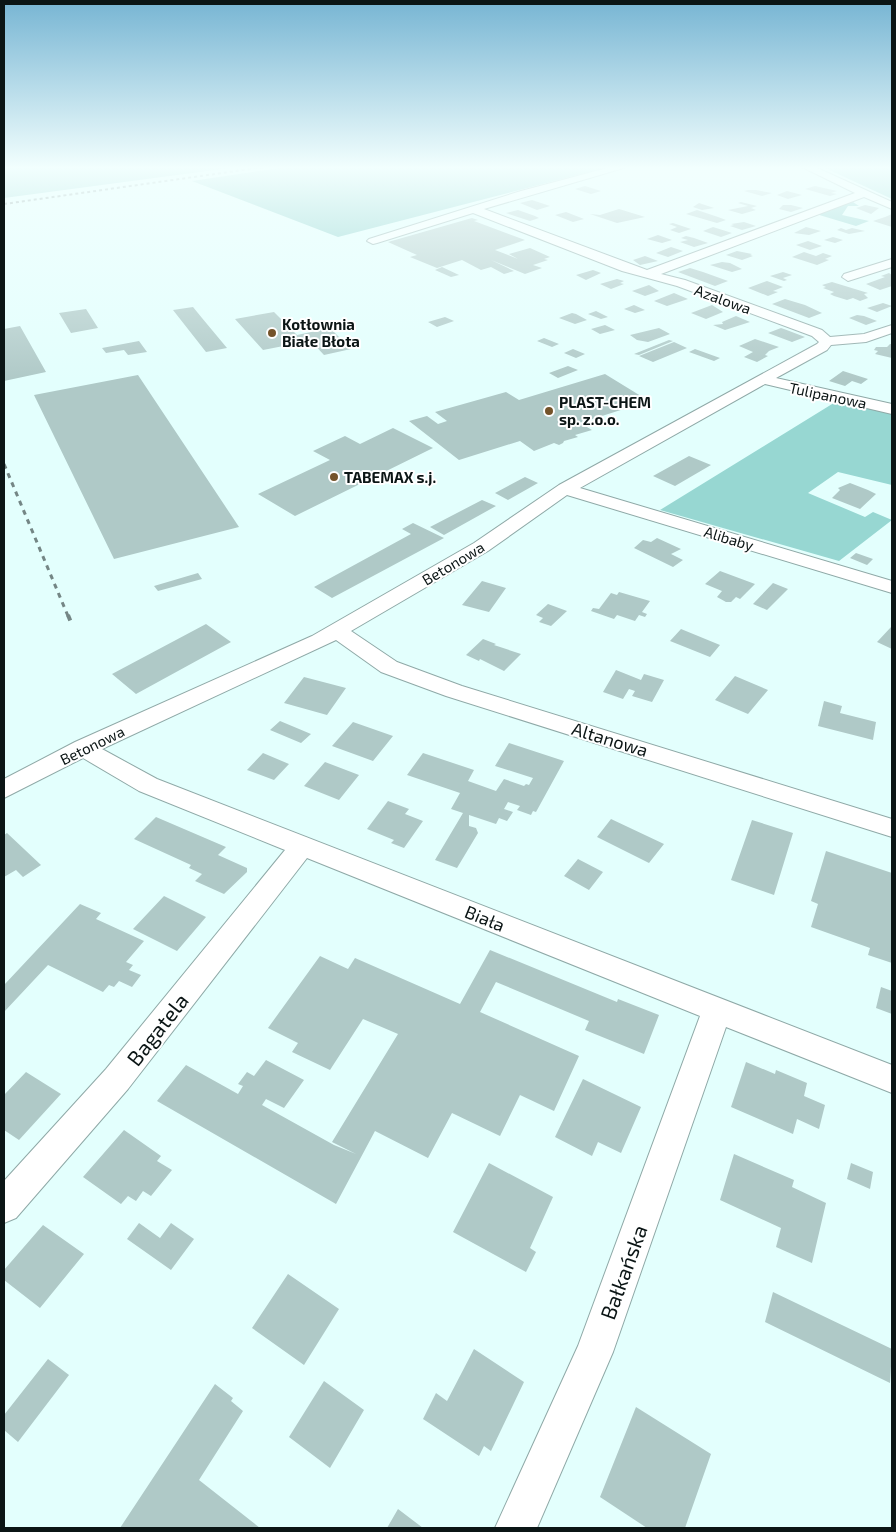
<svg xmlns="http://www.w3.org/2000/svg" width="896" height="1532" viewBox="0 0 896 1532" font-family="'Exo 2',sans-serif">
<style>
.green{fill:#97d7d2}
.forest{fill:#83ccc7}
.building{fill:#afc9c7}
.lines{fill:none;stroke-linecap:round;stroke-linejoin:round}
.street-casing{stroke:#8fa9a7;stroke-width:2}
.street{fill:#fff;fill-rule:evenodd}
.rail-far2{stroke:#748685;stroke-width:2;stroke-dasharray:3 3;stroke-linecap:butt}
.rail-far1{stroke:#748685;stroke-width:3;stroke-dasharray:5 5;stroke-linecap:butt}
.rail{stroke:#748685;stroke-width:4;stroke-dasharray:6 6;stroke-linecap:butt}
.poi-dot{fill:#74532a;stroke:#fff;stroke-width:2}
.labels{text-anchor:middle;dominant-baseline:central;stroke-width:4;stroke-linejoin:round;paint-order:stroke}
.far-street-label{font-size:15px;fill:#0b1515;stroke:#fff}
.far-poi-label{font-size:15px;font-weight:bold;fill:#0b1515;stroke:#fff;text-anchor:start}
.street-label{font-size:18px;fill:#0b1515;stroke:#fff}
.near-street-label{font-size:21px;fill:#0b1515;stroke:#fff}
</style>
<rect width="100%" height="100%" fill="#e3fffd"/>
<path class="green" d="M837,401L892,413V485L838,472L808,493L865,517L873,512L892,520L839,561L660,510Z"/>
<path class="forest" d="M4,167H237L4,198Z
M287,167H608L338,237L192,181Z
M823,167H892V199Z
M853,202L859,206H848L842,215L869,221L856,226L816,214Z"/>
<path class="building" d="M585,186L601,191L591,194L575,189Z
M815,186L837,191L831,193L837,194L830,196L805,189Z
M748,190H756L772,193L762,196L744,191Z
M787,191L802,195L788,199L777,195Z
M532,200L550,206L537,210L520,203Z
M741,202L757,206L751,208L756,210L742,214L728,210L748,206L738,203Z
M699,203L714,208L702,210L693,207Z
M791,205L803,208L791,212L779,209L783,205Z
M865,205L879,208L871,214L856,208Z
M619,209L645,217L617,223L590,214L600,215Z
M518,210L535,216L539,218L530,221L506,213Z
M697,210L718,217L726,220L717,223L686,214Z
M566,212L584,219L573,222L555,215Z
M892,214V227L873,221L885,217Z
M472,218L478,220L474,221L525,240L495,250L518,259L509,254L530,248L550,257L544,259L548,260L533,265L542,268L525,274L491,260L514,271L504,274L491,267L481,270L462,260L437,268L410,257L417,255L388,242Z
M744,222L756,226L742,230L730,226L734,225L731,224Z
M673,223L691,229L679,233L670,230L677,227L669,224Z
M713,227L732,233L721,237L703,231Z
M806,227L821,231L809,235L794,233Z
M841,228L846,230L852,228L865,231L849,234L837,230Z
M658,235L672,240L662,243L647,239Z
M686,236L694,238L708,243L694,247L680,242L688,240L681,238Z
M833,237L843,240L835,243L824,240Z
M808,241L822,246L810,250L796,245Z
M671,247L683,251L668,257L656,253Z
M737,251L752,254L750,255L753,256L742,260L726,255Z
M804,252L816,256L823,253L832,256L825,259L829,260L817,265L792,257Z
M645,256L658,261L640,265L633,260Z
M722,262L730,263L742,269L732,272L710,265Z
M442,267L459,275L451,277L435,270Z
M690,268L703,272L728,281L715,286L678,272Z
M593,270L601,273L586,280L576,275Z
M783,272L792,275L783,278L787,280L784,281L770,276Z
M889,273L892,275V286L880,290L866,284L885,277L881,276Z
M617,279L624,281L620,283L624,284L611,289L600,284Z
M767,281L783,287L773,291L778,292L768,296L748,288Z
M832,282L868,293L864,294L868,298L860,301L853,298L847,300L834,296L830,294L834,292L823,288L826,287L822,285Z
M649,285L659,291L645,296L632,291Z
M674,293L688,299L667,306L654,301Z
M785,299L805,305L822,313L809,318L772,304Z
M883,303L892,306L877,312L867,308Z
M634,305L645,310L635,313L624,309Z
M712,305L723,312L706,319L691,313Z
M193,307L202,318L227,348L206,352L173,310Z
M86,309L98,328L71,333L59,313Z
M596,311L608,317L601,319L588,314Z
M274,312L297,335L330,328L351,349L324,355L308,338L301,340L304,342L263,350L235,319Z
M572,313L576,314L587,320L575,324L559,318Z
M857,315L864,316L877,321L866,325L849,318Z
M736,316L750,322L725,330L713,325L723,324L722,322Z
M445,317L454,321L437,327L428,322Z
M605,325L615,330L600,334L591,329Z
M20,326L46,372L4,381V329Z
M659,328L670,334L648,342L637,340L630,335Z
M781,328L784,329L805,337L792,342L768,333Z
M544,338L559,344L552,347L537,341Z
M755,339L779,347L769,351L765,355L768,356L757,362L744,357L753,352L739,346Z
M669,340L673,341L639,355L634,354Z
M139,341L147,352L128,355L124,350L106,353L102,348Z
M674,342L687,348L653,362L639,356Z
M890,344H892V358L875,354L878,351L874,350L876,347H887Z
M573,349L585,354L576,358L564,353Z
M695,349L720,358L714,361L689,352Z
M568,366L578,370L558,378L549,373Z
M843,371L868,379L861,384L852,381L845,386L829,381Z
M605,374L649,401L580,423L592,430L575,435L578,437L564,441L563,443L559,445L554,443L534,451L520,441L459,460L409,421L427,416L438,424L447,421L435,412L506,392L519,400Z
M138,375L239,527L114,559L34,395Z
M393,428L433,448L295,516L258,494L330,460L313,451L345,436L360,444Z
M689,456L711,465L675,486L653,476Z
M525,477L538,483L508,500L495,493Z
M850,483L868,490L876,494L860,509L832,498L840,490L838,488Z
M482,500L496,506L444,535L430,527Z
M413,523L444,538L332,598L314,587L411,534L402,529Z
M657,538L681,549L671,554L683,560L673,567L634,548L643,540L651,542Z
M856,553L873,559L867,565L850,558Z
M720,571L755,584L740,599L736,597L731,602H726L717,597L722,591L705,584Z
M198,573L202,579L158,591L154,586Z
M482,581L506,588L489,612L462,605Z
M773,583L788,589L767,610L753,604Z
M619,592L650,601L642,612L647,614L645,617L639,615L635,621L617,615L614,619L591,611L593,608L599,609L611,593L617,595Z
M548,604L567,611L551,626L539,622L543,618L536,615Z
M206,624L231,642L136,694L112,674Z
M892,626V649L877,642Z
M681,629L720,645L710,657L670,641Z
M483,639L496,644L494,645L521,654L504,671L480,659L479,661L466,655Z
M616,670L641,680L644,674L664,680L652,702L632,696L635,691L629,689L623,699L603,692Z
M735,676L768,690L748,714L715,700Z
M304,677L346,688L327,715L284,703Z
M824,701L842,706L840,713L876,722L873,740L818,726Z
M280,721L311,734L301,743L270,730Z
M353,722L393,736L373,761L332,746Z
M509,743L564,761L536,812L533,811L531,815L517,810L520,806L508,802L504,809L513,812L507,821L499,818L496,824L469,815V826L476,828L478,833L457,868L435,860L463,813L451,809L460,793L407,775L423,753L474,770L468,781L496,791L504,779L524,786L526,784L529,785L533,778L495,766Z
M263,753L289,764L274,780L247,770Z
M325,762L359,775L339,800L304,786Z
M388,801L409,809L405,814L423,821L404,848L391,843L394,840L367,829Z
M156,817L226,847L218,855L247,868V872L224,894L195,881L202,874L189,868L191,865L134,839Z
M611,819L664,844L649,863L597,837Z
M752,820L793,833L774,895L731,880Z
M7,833L41,865L23,877L16,870L4,877V835Z
M826,851L892,873V963L868,955L870,948L811,927L818,904L811,901Z
M578,859L603,872L589,890L564,876Z
M164,896L206,917L177,951L133,929Z
M80,904L101,913L96,919L144,941L126,962L133,965L129,970L141,975L132,987L119,981L114,987L109,985L103,992L48,965L4,1012V985Z
M490,950L617,1002L618,999L659,1015L644,1054L585,1030L589,1021L496,982L480,1012L579,1056L554,1111L520,1095L500,1136L452,1113L428,1158L375,1131L336,1204L157,1101L186,1065L238,1094L243,1086L238,1084L247,1072L254,1076L266,1060L304,1080L284,1108L266,1099L262,1105L334,1145L356,1154L332,1142L398,1034L363,1019L330,1070L292,1052L298,1043L268,1028L320,956L348,969L355,958L460,1004Z
M881,987L892,991V1014L876,1008Z
M746,1062L775,1074L776,1070L807,1083L804,1096L825,1105L819,1129L797,1119L793,1134L731,1107Z
M26,1072L61,1094L19,1140L4,1130V1095Z
M583,1079L641,1107L621,1153L598,1142L592,1156L555,1137Z
M124,1130L161,1156L157,1161L172,1170L151,1196L143,1191L136,1201L128,1196L121,1204L83,1177Z
M734,1154L794,1180L792,1187L826,1203L812,1263L776,1247L781,1228L720,1200Z
M489,1163L553,1197L530,1248L536,1252L526,1272L453,1232Z
M851,1163L873,1172L870,1189L847,1179Z
M139,1223L160,1238L171,1223L194,1239L171,1270L127,1239Z
M43,1225L84,1254L40,1308L4,1280V1270Z
M288,1274L339,1309L304,1365L252,1328Z
M773,1292L892,1349L890,1383L765,1322Z
M474,1349L524,1382L491,1451L484,1446L479,1456L423,1419L436,1393L447,1401Z
M48,1359L69,1375L18,1442L4,1430V1415Z
M324,1381L364,1410L330,1468L289,1437Z
M215,1384L233,1398L231,1401L243,1411L199,1480L260,1528H120Z
M636,1407L711,1454L685,1528H647L600,1497Z
M398,1509L423,1528H387Z"/>
<g class="lines">
<g class="street-casing">
<path id="street" d="M611,167H627L484,209L647,270L855,193L802,167H815L892,202V209L864,197L661,274L685,280L822,330L830,337L864,334L892,325V333L866,342L831,345L827,350L776,378L892,404V414L765,384L580,488L892,581V593L567,495L488,551L351,631L397,662L462,686L892,819V837L446,696L381,672L336,640L102,749L157,779L892,1065V1093L726,1027L613,1352L537,1528H495L578,1346L700,1016L307,858L128,1089L16,1218L4,1223V1181L106,1069L285,850L139,791L83,758L4,798V779L75,742L312,636L474,543L559,485L817,344L819,342L812,336L677,286L622,271L473,213L377,243L373,244L367,241L369,239L521,191Z
M892,259V267L848,281L842,277L844,274Z"/>
</g>
<use href="#street" class="street"/>
<path class="rail-far2" d="M4,204L264,167"/>
<path class="rail-far1" d="M4,464L68,616"/>
<path class="rail" d="M68,615L72,625"/>
</g>
<linearGradient id="sky" x2="0" y2="1"><stop stop-color="#77b5d3"/><stop offset="0.44" stop-color="#f2fffe"/><stop offset="1" stop-color="#f2fffe" stop-opacity="0"/></linearGradient>
<rect width="896" height="381" fill="url(#sky)"/>
<g class="poi-dot">
<circle cx="272" cy="333" r="5"/>
<circle cx="549" cy="411" r="5"/>
<circle cx="334" cy="477" r="5"/>
</g>
<g class="labels">
<g class="far-street-label">
<text transform="translate(723 299) rotate(20)">Azalowa</text>
<text transform="translate(828 395) rotate(12)">Tulipanowa</text>
<text transform="translate(729 538) rotate(17)">Alibaby</text>
<text transform="translate(453 563) rotate(-31)">Betonowa</text>
<text transform="translate(92 745) rotate(-26)">Betonowa</text>
</g>
<g class="far-poi-label">
<text x="282" y="324">Kotłownia<tspan x="282" dy="17">Białe Błota</tspan></text>
<text x="559" y="402">PLAST-CHEM<tspan x="559" dy="17">sp. z.o.o.</tspan></text>
<text x="344" y="477">TABEMAX s.j.</text>
</g>
<g class="street-label">
<text transform="translate(610 739) rotate(17)">Altanowa</text>
<text transform="translate(485 918) rotate(22)">Biała</text>
</g>
<g class="near-street-label">
<text transform="translate(157 1029) rotate(-52)">Bagatela</text>
<text transform="translate(623 1272) rotate(-70)">Bałkańska</text>
</g>
</g>
<rect width="896" height="1532" fill="none" stroke="#0b1515" stroke-width="10"/>
</svg>
